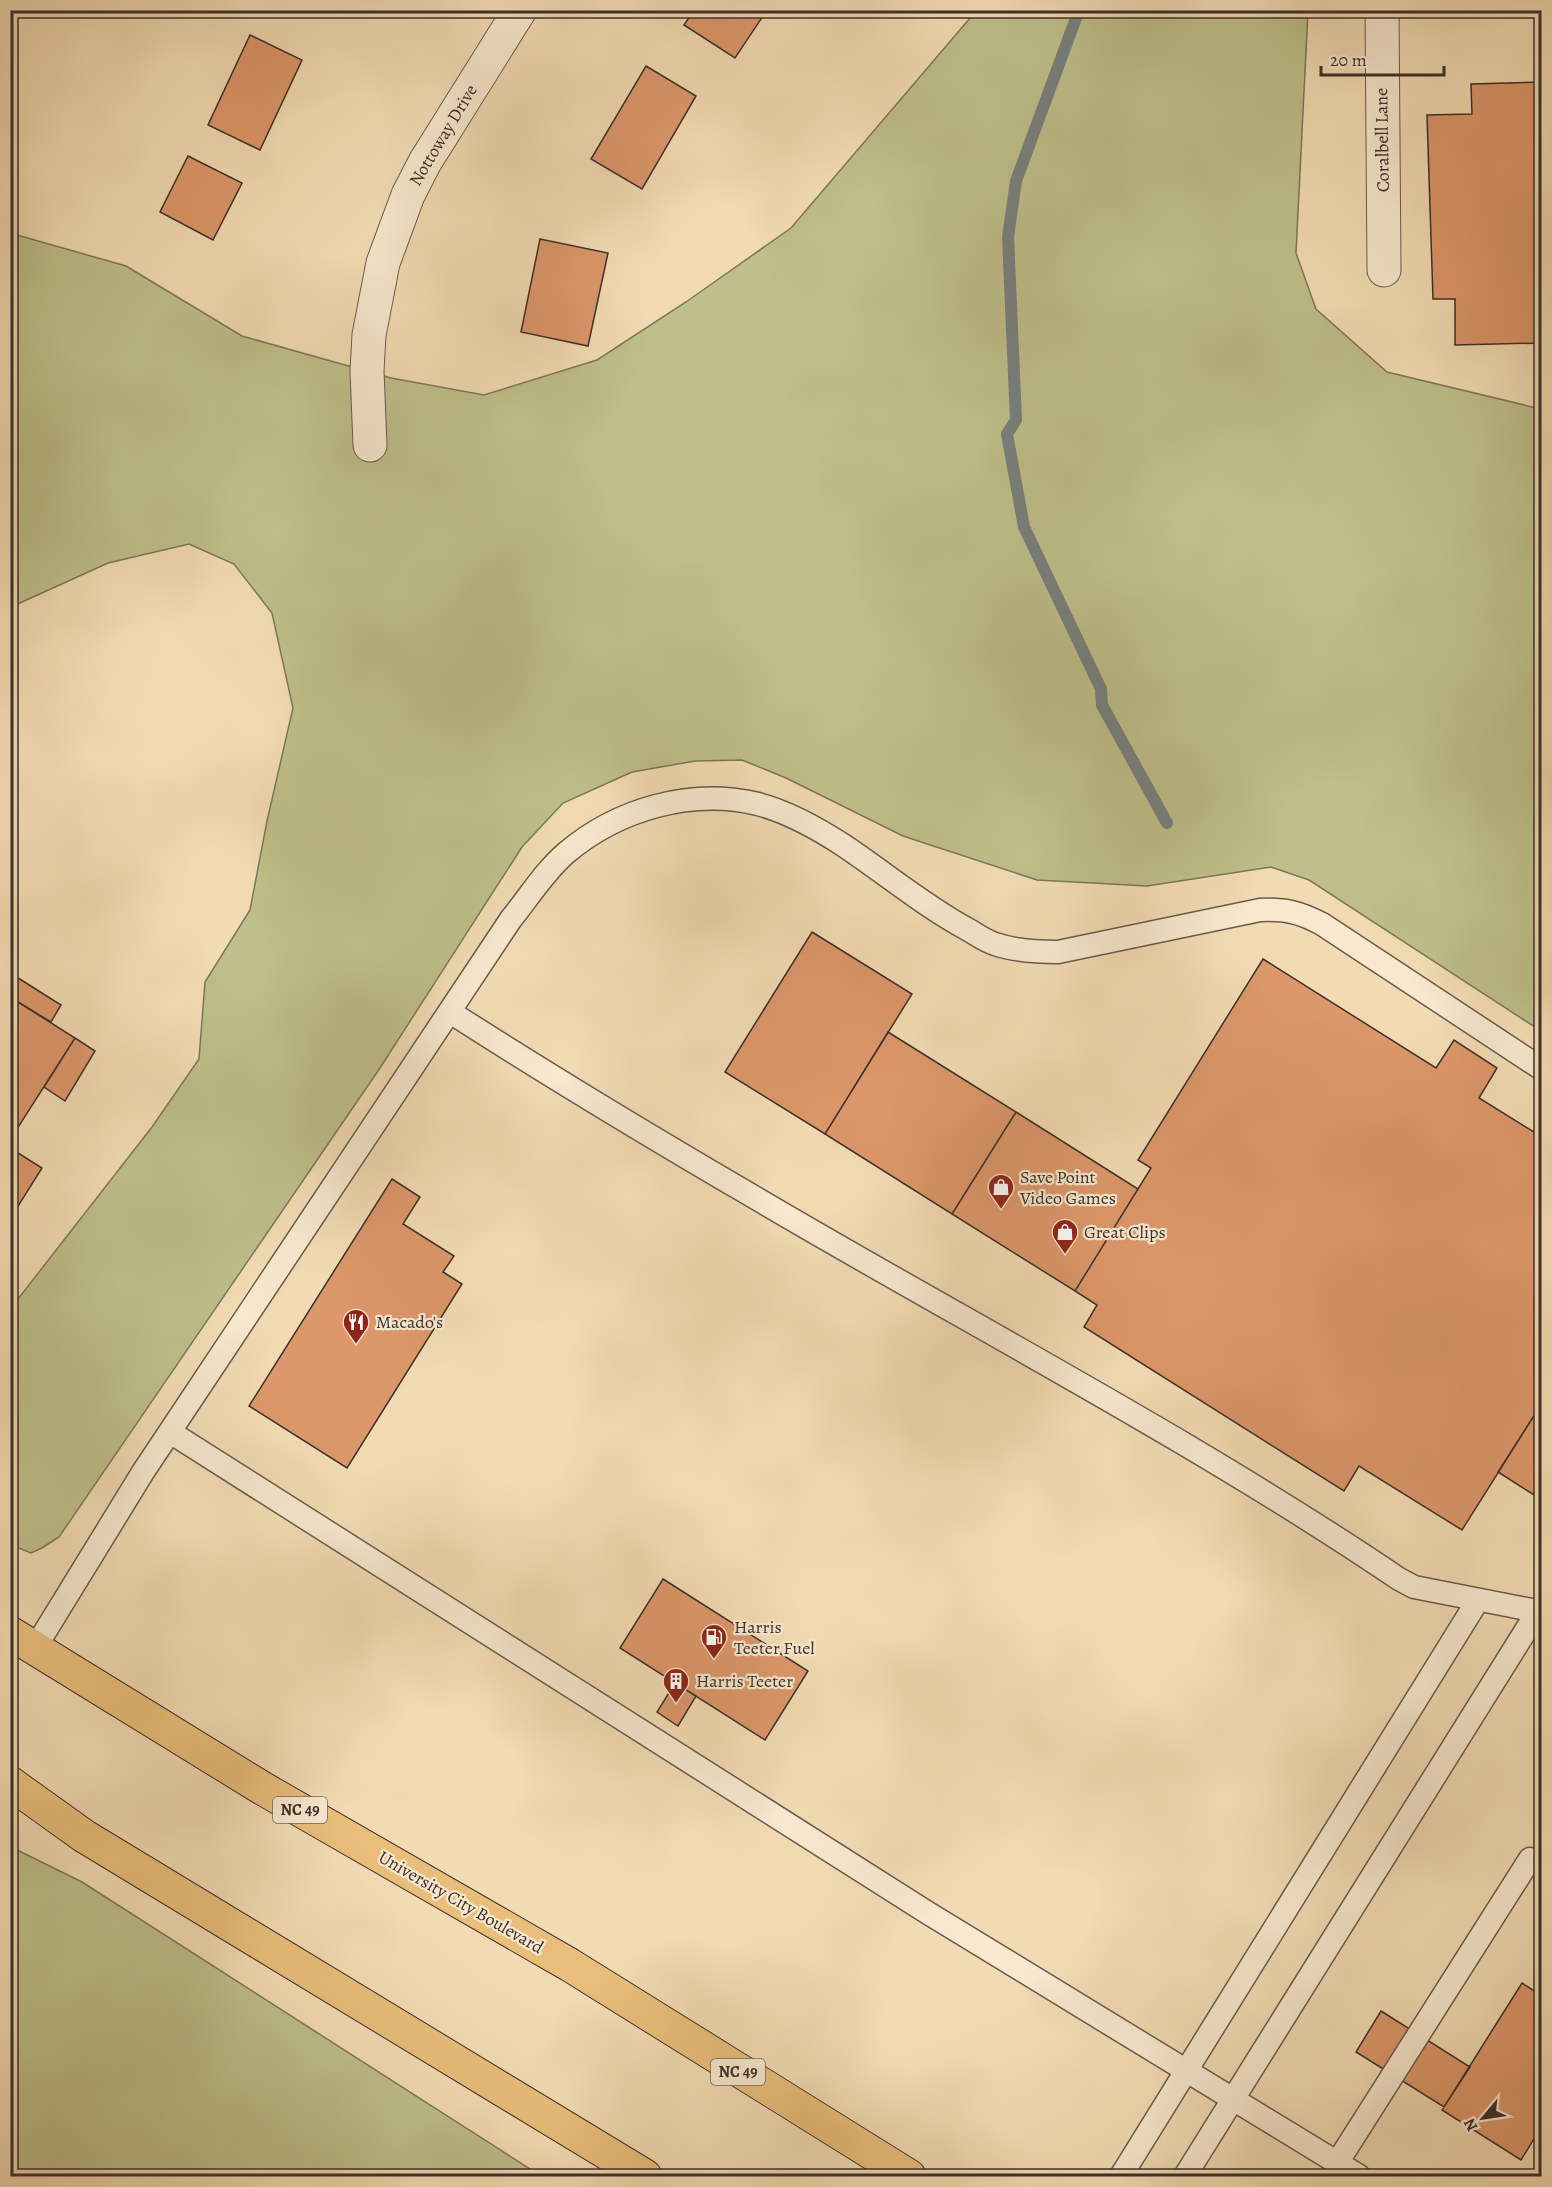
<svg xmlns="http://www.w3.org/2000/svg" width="1552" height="2187" viewBox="0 0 1552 2187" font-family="Alegreya,serif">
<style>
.green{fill:#bebf8a;stroke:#7d775a;stroke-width:1.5}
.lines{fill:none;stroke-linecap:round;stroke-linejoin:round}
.stream{stroke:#77817f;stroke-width:12}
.building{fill:#dc976a;stroke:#3c2f2b;stroke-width:1.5}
.service-casing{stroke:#6a5a4d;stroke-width:25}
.minor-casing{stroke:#6a5a4d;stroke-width:35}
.primary-casing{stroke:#3c2f2b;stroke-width:35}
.service{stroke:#f7e8ce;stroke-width:22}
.minor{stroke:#f7e8ce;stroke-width:33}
.primary{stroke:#e9be7a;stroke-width:33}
.labels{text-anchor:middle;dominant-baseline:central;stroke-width:4.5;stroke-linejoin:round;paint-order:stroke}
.shield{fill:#f7e8ce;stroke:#74665c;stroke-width:1.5}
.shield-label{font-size:16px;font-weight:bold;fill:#3c2f2b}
.street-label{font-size:18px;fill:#3c2f2b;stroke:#f7e8ce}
.poi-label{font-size:18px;fill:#3c2f2b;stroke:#f7e8ce;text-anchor:start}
</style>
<rect width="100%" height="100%" fill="#f2dbb3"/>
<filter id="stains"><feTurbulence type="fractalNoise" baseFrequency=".00333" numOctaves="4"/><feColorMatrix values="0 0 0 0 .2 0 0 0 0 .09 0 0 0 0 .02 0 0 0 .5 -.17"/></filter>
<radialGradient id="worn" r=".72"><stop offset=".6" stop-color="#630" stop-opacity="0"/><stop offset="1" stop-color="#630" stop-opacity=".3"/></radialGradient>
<path class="green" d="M976,11H1308L1296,253L1316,309L1387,372L1541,409V1031L1309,880L1271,867L1147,886L1037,880L903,836L786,778L742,760L695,761L632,772L563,803L522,847L380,1068L59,1537L42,1548L31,1553L11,1545V1308L152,1127L199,1059L205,982L250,910L267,821L293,708L272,613L234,564L189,544L108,563L11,607L10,233L126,266L242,336L391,378L484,395L597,360L686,302L791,228Z
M11,1847L82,1882L541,2176H11Z"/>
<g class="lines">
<path class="stream" d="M1079,10L1016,181L1008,237L1016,420L1007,434L1024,527L1101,689L1102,705L1167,823"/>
</g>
<path class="building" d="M694,10H767L735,58L684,25Z
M250,35L302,60L260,150L208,125Z
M646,66L696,96L642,189L591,159Z
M1542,82V343L1455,345V299H1433L1427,115L1472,114L1471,84Z
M188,156L242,183L213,240L160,212Z
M540,239L608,253L588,346L521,332Z
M812,932L912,994L825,1134L725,1072Z
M1263,959L1436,1068L1454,1040L1497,1068L1479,1098L1542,1137V1403L1462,1530L1359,1466L1344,1491L1084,1327L1097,1305L1075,1291L1151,1168L1138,1160Z
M15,976L61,1005L51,1022L10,997V984Z
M10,997L75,1038L10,1140Z
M888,1032L1016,1112L952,1214L825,1134Z
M75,1038L95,1051L65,1101L44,1087Z
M1016,1112L1138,1189L1075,1291L952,1214Z
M10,1148L42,1168L10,1219Z
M392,1179L420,1197L403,1224L454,1256L443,1272L462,1284L347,1468L249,1406Z
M1542,1403V1500L1498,1472Z
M663,1579L808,1671L765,1740L620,1648Z
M675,1683L696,1696L678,1726L657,1712Z
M1522,1983L1542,1996V2126L1521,2160L1442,2110Z
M1381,2011L1470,2067L1444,2107L1356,2052Z"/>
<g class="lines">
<g class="service-casing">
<path id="service" d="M450,1012C550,1076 651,1137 754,1197C969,1324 1192,1439 1399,1579L1414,1587L1542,1612
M170,1432L928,1913L1359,2176
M35,1648L143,1472L511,919C529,897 545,871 566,853C618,809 691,788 758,804C788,812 817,828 843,845C885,873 923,905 967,929C976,934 985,941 995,944C1015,951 1037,952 1058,952L1260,910C1286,909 1299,912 1322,924L1542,1069
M1337,2163L1530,1859
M1121,2176L1478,1600
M1185,2176L1538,1611"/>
</g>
<g class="minor-casing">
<path id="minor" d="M1382,10L1384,270
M370,445L367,371L369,335L383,263L408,195L425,162L520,10"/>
</g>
<g class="primary-casing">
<path id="primary" d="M10,1633L262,1788L570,1965L909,2176
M10,1783L84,1836L645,2176"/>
</g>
<use href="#service" class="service"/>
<use href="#minor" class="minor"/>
<use href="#primary" class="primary"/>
</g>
<defs>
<g id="shop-pin" transform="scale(1.35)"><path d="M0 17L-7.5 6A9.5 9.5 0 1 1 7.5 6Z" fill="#8f2418" stroke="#f7e8ce"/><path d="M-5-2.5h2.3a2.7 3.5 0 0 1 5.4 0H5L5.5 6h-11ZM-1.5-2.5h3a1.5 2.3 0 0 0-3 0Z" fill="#fff"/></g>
<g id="restaurant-pin" transform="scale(1.35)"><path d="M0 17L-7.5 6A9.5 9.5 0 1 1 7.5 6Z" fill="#8f2418" stroke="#f7e8ce"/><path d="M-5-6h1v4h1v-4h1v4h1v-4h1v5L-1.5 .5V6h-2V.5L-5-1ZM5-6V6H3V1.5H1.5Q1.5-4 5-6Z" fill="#fff"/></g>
<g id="fuel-pin" transform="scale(1.35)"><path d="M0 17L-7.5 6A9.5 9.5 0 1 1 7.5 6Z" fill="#8f2418" stroke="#f7e8ce"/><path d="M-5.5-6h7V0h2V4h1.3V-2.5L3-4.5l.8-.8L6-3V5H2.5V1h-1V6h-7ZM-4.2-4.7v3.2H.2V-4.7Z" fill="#fff"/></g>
<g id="building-pin" transform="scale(1.35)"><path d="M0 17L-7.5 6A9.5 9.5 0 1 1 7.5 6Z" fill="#8f2418" stroke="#f7e8ce"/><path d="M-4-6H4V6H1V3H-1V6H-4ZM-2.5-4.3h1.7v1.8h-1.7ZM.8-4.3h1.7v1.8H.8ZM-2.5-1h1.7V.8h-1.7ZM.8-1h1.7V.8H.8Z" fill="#fff"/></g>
</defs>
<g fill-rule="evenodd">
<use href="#shop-pin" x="1001" y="1187"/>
<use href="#shop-pin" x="1065" y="1232"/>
<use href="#restaurant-pin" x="356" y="1322"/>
<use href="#fuel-pin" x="714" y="1637"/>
<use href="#building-pin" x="676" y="1681"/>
</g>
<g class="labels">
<g class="shield">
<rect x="273" y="1797" width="54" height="26" rx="4.5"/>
<rect x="711" y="2059" width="54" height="26" rx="4.5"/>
</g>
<g class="shield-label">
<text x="300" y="1810">NC 49</text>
<text x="738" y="2072">NC 49</text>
</g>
<g class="street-label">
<text transform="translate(443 135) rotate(-59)">Nottoway Drive</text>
<text transform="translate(1382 140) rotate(-91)">Coralbell Lane</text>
<text transform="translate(461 1902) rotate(30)">University City Boulevard</text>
</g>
<g class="poi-label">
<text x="1020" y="1177">Save Point<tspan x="1020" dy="21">Video Games</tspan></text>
<text x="1084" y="1232">Great Clips</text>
<text x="376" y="1322">Macado's</text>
<text x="734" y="1627">Harris<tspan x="734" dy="21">Teeter Fuel</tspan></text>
<text x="696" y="1681">Harris Teeter</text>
</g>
</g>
<rect width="1552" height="2187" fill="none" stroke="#f2dbb3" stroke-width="36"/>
<rect x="12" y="12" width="1528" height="2163" fill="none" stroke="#3c2f2b" stroke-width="3"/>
<rect x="18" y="18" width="1516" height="2151" fill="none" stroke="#3c2f2b" stroke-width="1.5"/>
<g transform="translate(1483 2118) rotate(241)" stroke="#f7e8ce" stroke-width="4.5" paint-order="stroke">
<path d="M0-4.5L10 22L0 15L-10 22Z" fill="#3c2f2b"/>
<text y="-9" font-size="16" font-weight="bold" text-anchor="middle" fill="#3c2f2b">N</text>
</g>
<path d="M1321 66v9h123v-9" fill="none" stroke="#3c2f2b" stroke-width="3"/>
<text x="1330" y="66" font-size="18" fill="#3c2f2b" stroke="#f7e8ce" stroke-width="4.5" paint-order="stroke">20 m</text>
<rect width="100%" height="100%" filter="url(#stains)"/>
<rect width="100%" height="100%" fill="url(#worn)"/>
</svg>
